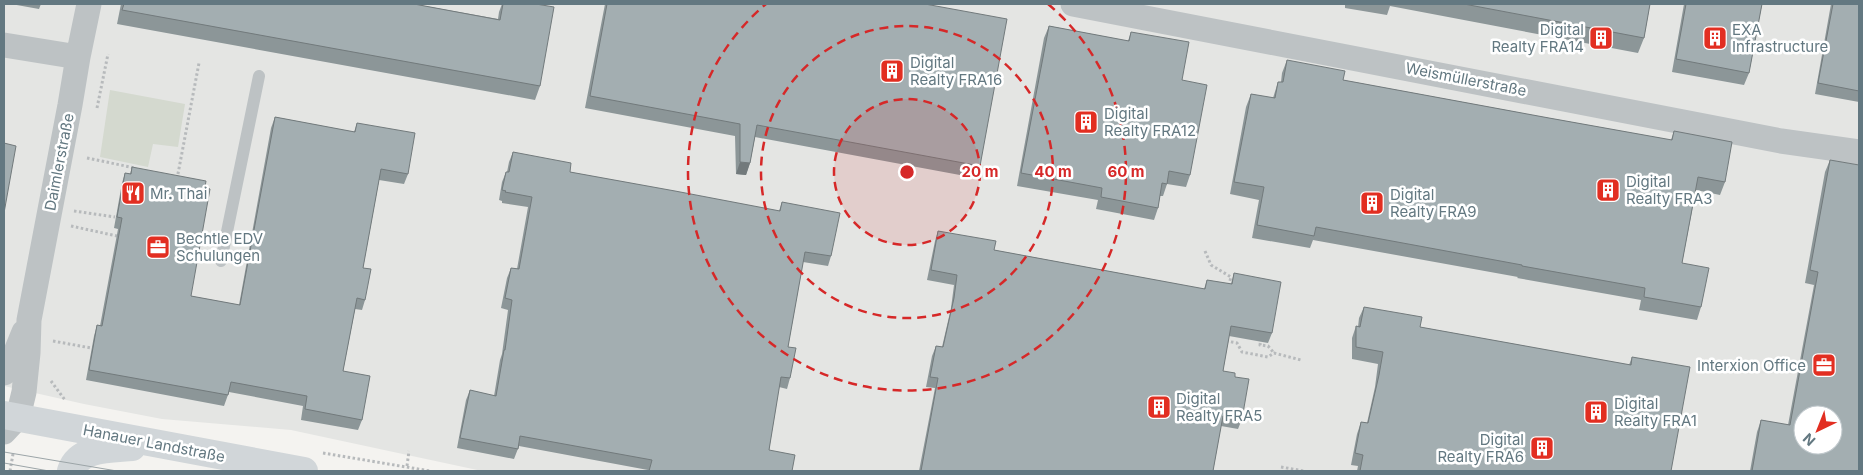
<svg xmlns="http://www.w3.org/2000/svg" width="1863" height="475" viewBox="0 0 1863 475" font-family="Inter,sans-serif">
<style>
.built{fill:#e4e5e3;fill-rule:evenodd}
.green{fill:#d4d9cf}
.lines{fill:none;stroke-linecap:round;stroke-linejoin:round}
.path{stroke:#b7babc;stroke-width:3;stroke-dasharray:2.5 2.5;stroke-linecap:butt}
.service{stroke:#bdc2c4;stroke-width:12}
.minor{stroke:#bdc2c4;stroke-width:25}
.primary{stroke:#d1d6d9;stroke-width:28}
.tram{stroke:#9ca5a8;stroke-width:1}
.wall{fill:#8c9698}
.shaded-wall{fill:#727a7c}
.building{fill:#a3aeb1;stroke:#727a7c;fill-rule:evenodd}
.ring{fill:none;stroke:#d62828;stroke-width:2.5;stroke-dasharray:9 6}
.labels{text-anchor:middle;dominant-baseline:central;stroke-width:5;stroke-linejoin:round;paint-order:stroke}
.poi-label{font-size:15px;fill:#637881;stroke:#fff;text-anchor:start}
.street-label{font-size:15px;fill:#637881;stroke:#fff}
.centre{fill:#d62828;stroke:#fff;stroke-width:2.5}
.ring-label{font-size:15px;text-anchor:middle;font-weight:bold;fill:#d62828;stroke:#fff;stroke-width:5;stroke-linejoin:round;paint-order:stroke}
</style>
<rect width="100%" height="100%" fill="#f4f3f0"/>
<path class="built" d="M4,4H1859V471H482L291,430L162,419L84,404L4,386ZM1803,415H1833V445H1803Z"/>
<path class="green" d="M110,90L185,104L178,147L153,144L148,167L100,157Z"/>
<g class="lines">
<path class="path" d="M97,108L108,54
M87,158L135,168
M177,179L199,63
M74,211L115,217
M71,226L117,236
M1205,251L1211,265L1231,277L1228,288
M1261,338L1260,345L1268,346L1274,353
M53,341L91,348
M1226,341L1237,343L1242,352L1268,357L1274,353L1301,360
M51,381L65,400
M323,453L430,471
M407,466L409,451
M1281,467L1304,471
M10,471L13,454"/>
<path class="service" d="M221,261L259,76"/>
<path class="minor" d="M1073,4L1781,141L1859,152
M4,45L78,57
M4,373L15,354L24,332
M4,432L18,417L24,392L28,353L29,320L70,105L78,57L89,4"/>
<path class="primary" d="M4,415L304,471
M71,471C79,447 111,449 132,447"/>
<path class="tram" d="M4,452L117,471
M4,463L49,471"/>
</g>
<path class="wall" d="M11,4H41L39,9Z
M121,4H414L498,19L499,12L502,4H536L540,86L535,100L117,24Z
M605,4H925L980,166L976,178L755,137L750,163L746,175L736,174L735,136L585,108Z
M1345,4H1650L1644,38L1638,53L1390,6L1387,15L1345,8Z
M1684,4H1762L1749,73L1744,85L1672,72Z
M1831,4H1859V102L1815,94Z
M1049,26L1128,41L1131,32L1182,80L1190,175L1186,187L1167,184L1163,196H1160L1158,208L1154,220L1096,209L1098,200L1017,186L1044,38Z
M1287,60L1343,80L1549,118L1671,140L1674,131L1725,182L1720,195L1696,190L1682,263L1701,307L1697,320L1639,310L1641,300L1517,278L1518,277L1313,240L1310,248L1252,238L1259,200L1230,194L1246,107L1251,94L1273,98L1278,82H1281L1282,73Z
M275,117L354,132L357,123L408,174L404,184L379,180L363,268L365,300L362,310L355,309L343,371L362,420L358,430L301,420L303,406L229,392L224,406L86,380L94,336L97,325L100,326L118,229L114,228L122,183L125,173L130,174L132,167L191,296L239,305L271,128Z
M513,152L570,172L779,211L782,202L831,256L828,266L803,262L788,347L790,378L787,389L779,387L769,450L792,471H648V470L519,446L514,459L457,448L466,400L470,390L494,396L500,360L502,354L508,310L501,308L507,278L511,268L517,269L528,207L502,203V201L499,200L502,182L506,172H507L509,162Z
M1830,160L1859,471H1750L1757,432L1761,420L1788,425L1814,285L1805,283L1825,172Z
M938,231L994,250L1204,289L1207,280L1231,284L1234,273L1272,333L1268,343L1229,336L1223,371L1235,377L1242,419L1238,429L1221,426L1213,471H919L935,388L926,387L932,356L936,346L942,347L951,308L954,285L927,280L935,241Z
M1364,307L1420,327L1629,365L1632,357L1671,471H1357L1358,466L1351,465L1357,434L1361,422L1367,423L1375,387L1378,364L1352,359V338L1356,326L1358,327L1359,318Z"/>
<path class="shaded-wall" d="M740,162L750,163L746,175L736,174Z"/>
<path class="building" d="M124,4H414L500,20L503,4H536L554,7L540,86L122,10Z
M607,4H925L1007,19L980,166L757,125L750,163L740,162V124L590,96Z
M1464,4H1650L1644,38Z
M1686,4H1762L1749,73L1676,59Z
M1833,4H1859V91L1818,83Z
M1049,26L1129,41L1131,32L1189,42L1182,80L1207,85L1190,175L1169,171L1167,184L1162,183L1158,208L1101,197L1102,188L1021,173Z
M1287,60L1345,71L1343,80L1549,118L1672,140L1674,131L1732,142L1725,182L1698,177L1682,263L1709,268L1701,307L1644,297L1645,288L1522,266V265L1316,227L1314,236L1257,225L1264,187L1234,182L1251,94L1275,98L1278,82H1283Z
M275,117L355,132L357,123L415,133L408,174L381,169L363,268L371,269L365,300L357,298L343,371L370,376L362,420L305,409L307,396L231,382L228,395L89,370L97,325L102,326L122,218L117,217L125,173L131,174L132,167L206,181L205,187L210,189L191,296L240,305Z
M4,143L16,146L4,213Z
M513,152L571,163L570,172L675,191L780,211L782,202L840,213L831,256L805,252L788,347L796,348L790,378L781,377L769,450L795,455L792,471H649L652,460L520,436L518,449L460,438L470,390L496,396L504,350H505L512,300L505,298L511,268L519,269L532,197L505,192L506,191L502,190L506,172H509Z
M1830,160L1859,165V471H1752L1761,420L1790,425L1818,272L1810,270ZM1803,415H1833V445H1803Z
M938,231L996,241L994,250L1205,289L1207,280L1232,284L1234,273L1281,282L1272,333L1231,326L1223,371L1235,373V377L1249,379L1242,419L1223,416L1213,471H921L938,378L930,377L936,346L943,347L954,298L957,275L931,270Z
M1364,307L1422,317L1420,327L1631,365L1632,357L1690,367L1671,471H1360L1363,455L1355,453L1361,422L1368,423L1379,375L1383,352L1356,347V326L1360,327Z"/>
<circle cx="907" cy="172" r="73" fill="#d62828" fill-opacity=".12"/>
<g class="ring">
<circle cx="907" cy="172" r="73"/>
<circle cx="907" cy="172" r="146"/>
<path d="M1048 4A219 219 0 1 1 766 4"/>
</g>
<defs>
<g id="building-square" transform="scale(1.25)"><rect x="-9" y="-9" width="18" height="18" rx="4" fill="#e22e21" stroke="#fff"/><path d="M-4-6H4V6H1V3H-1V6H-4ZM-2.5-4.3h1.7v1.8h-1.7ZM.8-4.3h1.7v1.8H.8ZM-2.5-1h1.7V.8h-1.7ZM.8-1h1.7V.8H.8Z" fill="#fff"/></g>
<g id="restaurant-square" transform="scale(1.25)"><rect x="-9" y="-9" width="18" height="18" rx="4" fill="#e22e21" stroke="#fff"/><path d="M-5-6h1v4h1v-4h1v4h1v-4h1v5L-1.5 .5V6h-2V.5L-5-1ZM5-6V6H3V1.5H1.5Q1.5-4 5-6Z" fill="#fff"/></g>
<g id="office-square" transform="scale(1.25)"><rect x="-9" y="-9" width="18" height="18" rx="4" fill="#e22e21" stroke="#fff"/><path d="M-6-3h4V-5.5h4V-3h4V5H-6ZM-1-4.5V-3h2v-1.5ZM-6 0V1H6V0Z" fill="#fff"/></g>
</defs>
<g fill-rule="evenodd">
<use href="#building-square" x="1601" y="38"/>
<use href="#building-square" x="1715" y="38"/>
<use href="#building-square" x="892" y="71"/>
<use href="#building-square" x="1086" y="122"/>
<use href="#building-square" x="1608" y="190"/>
<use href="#restaurant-square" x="133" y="193"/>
<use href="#building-square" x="1372" y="203"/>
<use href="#office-square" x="158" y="247"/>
<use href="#office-square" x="1824" y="365"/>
<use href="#building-square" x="1159" y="407"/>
<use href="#building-square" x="1596" y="412"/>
<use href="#building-square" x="1542" y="448"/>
</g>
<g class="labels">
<g class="poi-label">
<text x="1584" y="29" text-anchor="end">Digital<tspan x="1584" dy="17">Realty FRA14</tspan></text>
<text x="1732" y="29">EXA<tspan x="1732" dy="17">Infrastructure</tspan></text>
<text x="910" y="62">Digital<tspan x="910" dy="17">Realty FRA16</tspan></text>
<text x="1104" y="113">Digital<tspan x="1104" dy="17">Realty FRA12</tspan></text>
<text x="1626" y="181">Digital<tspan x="1626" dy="17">Realty FRA3</tspan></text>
<text x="150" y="193">Mr. Thai</text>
<text x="1390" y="194">Digital<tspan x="1390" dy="17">Realty FRA9</tspan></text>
<text x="176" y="238">Bechtle EDV<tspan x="176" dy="17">Schulungen</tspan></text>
<text x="1806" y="365" text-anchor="end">Interxion Office</text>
<text x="1176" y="398">Digital<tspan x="1176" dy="17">Realty FRA5</tspan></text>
<text x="1614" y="403">Digital<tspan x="1614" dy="17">Realty FRA1</tspan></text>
<text x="1524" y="439" text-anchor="end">Digital<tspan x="1524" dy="17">Realty FRA6</tspan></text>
</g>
<g class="street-label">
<text transform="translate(1466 79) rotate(11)">Weismüllerstraße</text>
<text transform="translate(59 162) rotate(-79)">Daimlerstraße</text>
<text transform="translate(154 443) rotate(11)">Hanauer Landstraße</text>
</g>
</g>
<circle cx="907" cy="172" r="8" class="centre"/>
<g class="ring-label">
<text x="980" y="177">20 m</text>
<text x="1053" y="177">40 m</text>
<text x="1126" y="177">60 m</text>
</g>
<rect width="1863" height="475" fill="none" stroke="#637881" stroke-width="10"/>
<g transform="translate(1818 430) rotate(223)"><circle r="24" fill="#ffffff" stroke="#c1c9cd"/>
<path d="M0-4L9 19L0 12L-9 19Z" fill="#e22e21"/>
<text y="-8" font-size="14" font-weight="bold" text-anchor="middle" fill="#637881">N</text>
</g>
</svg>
